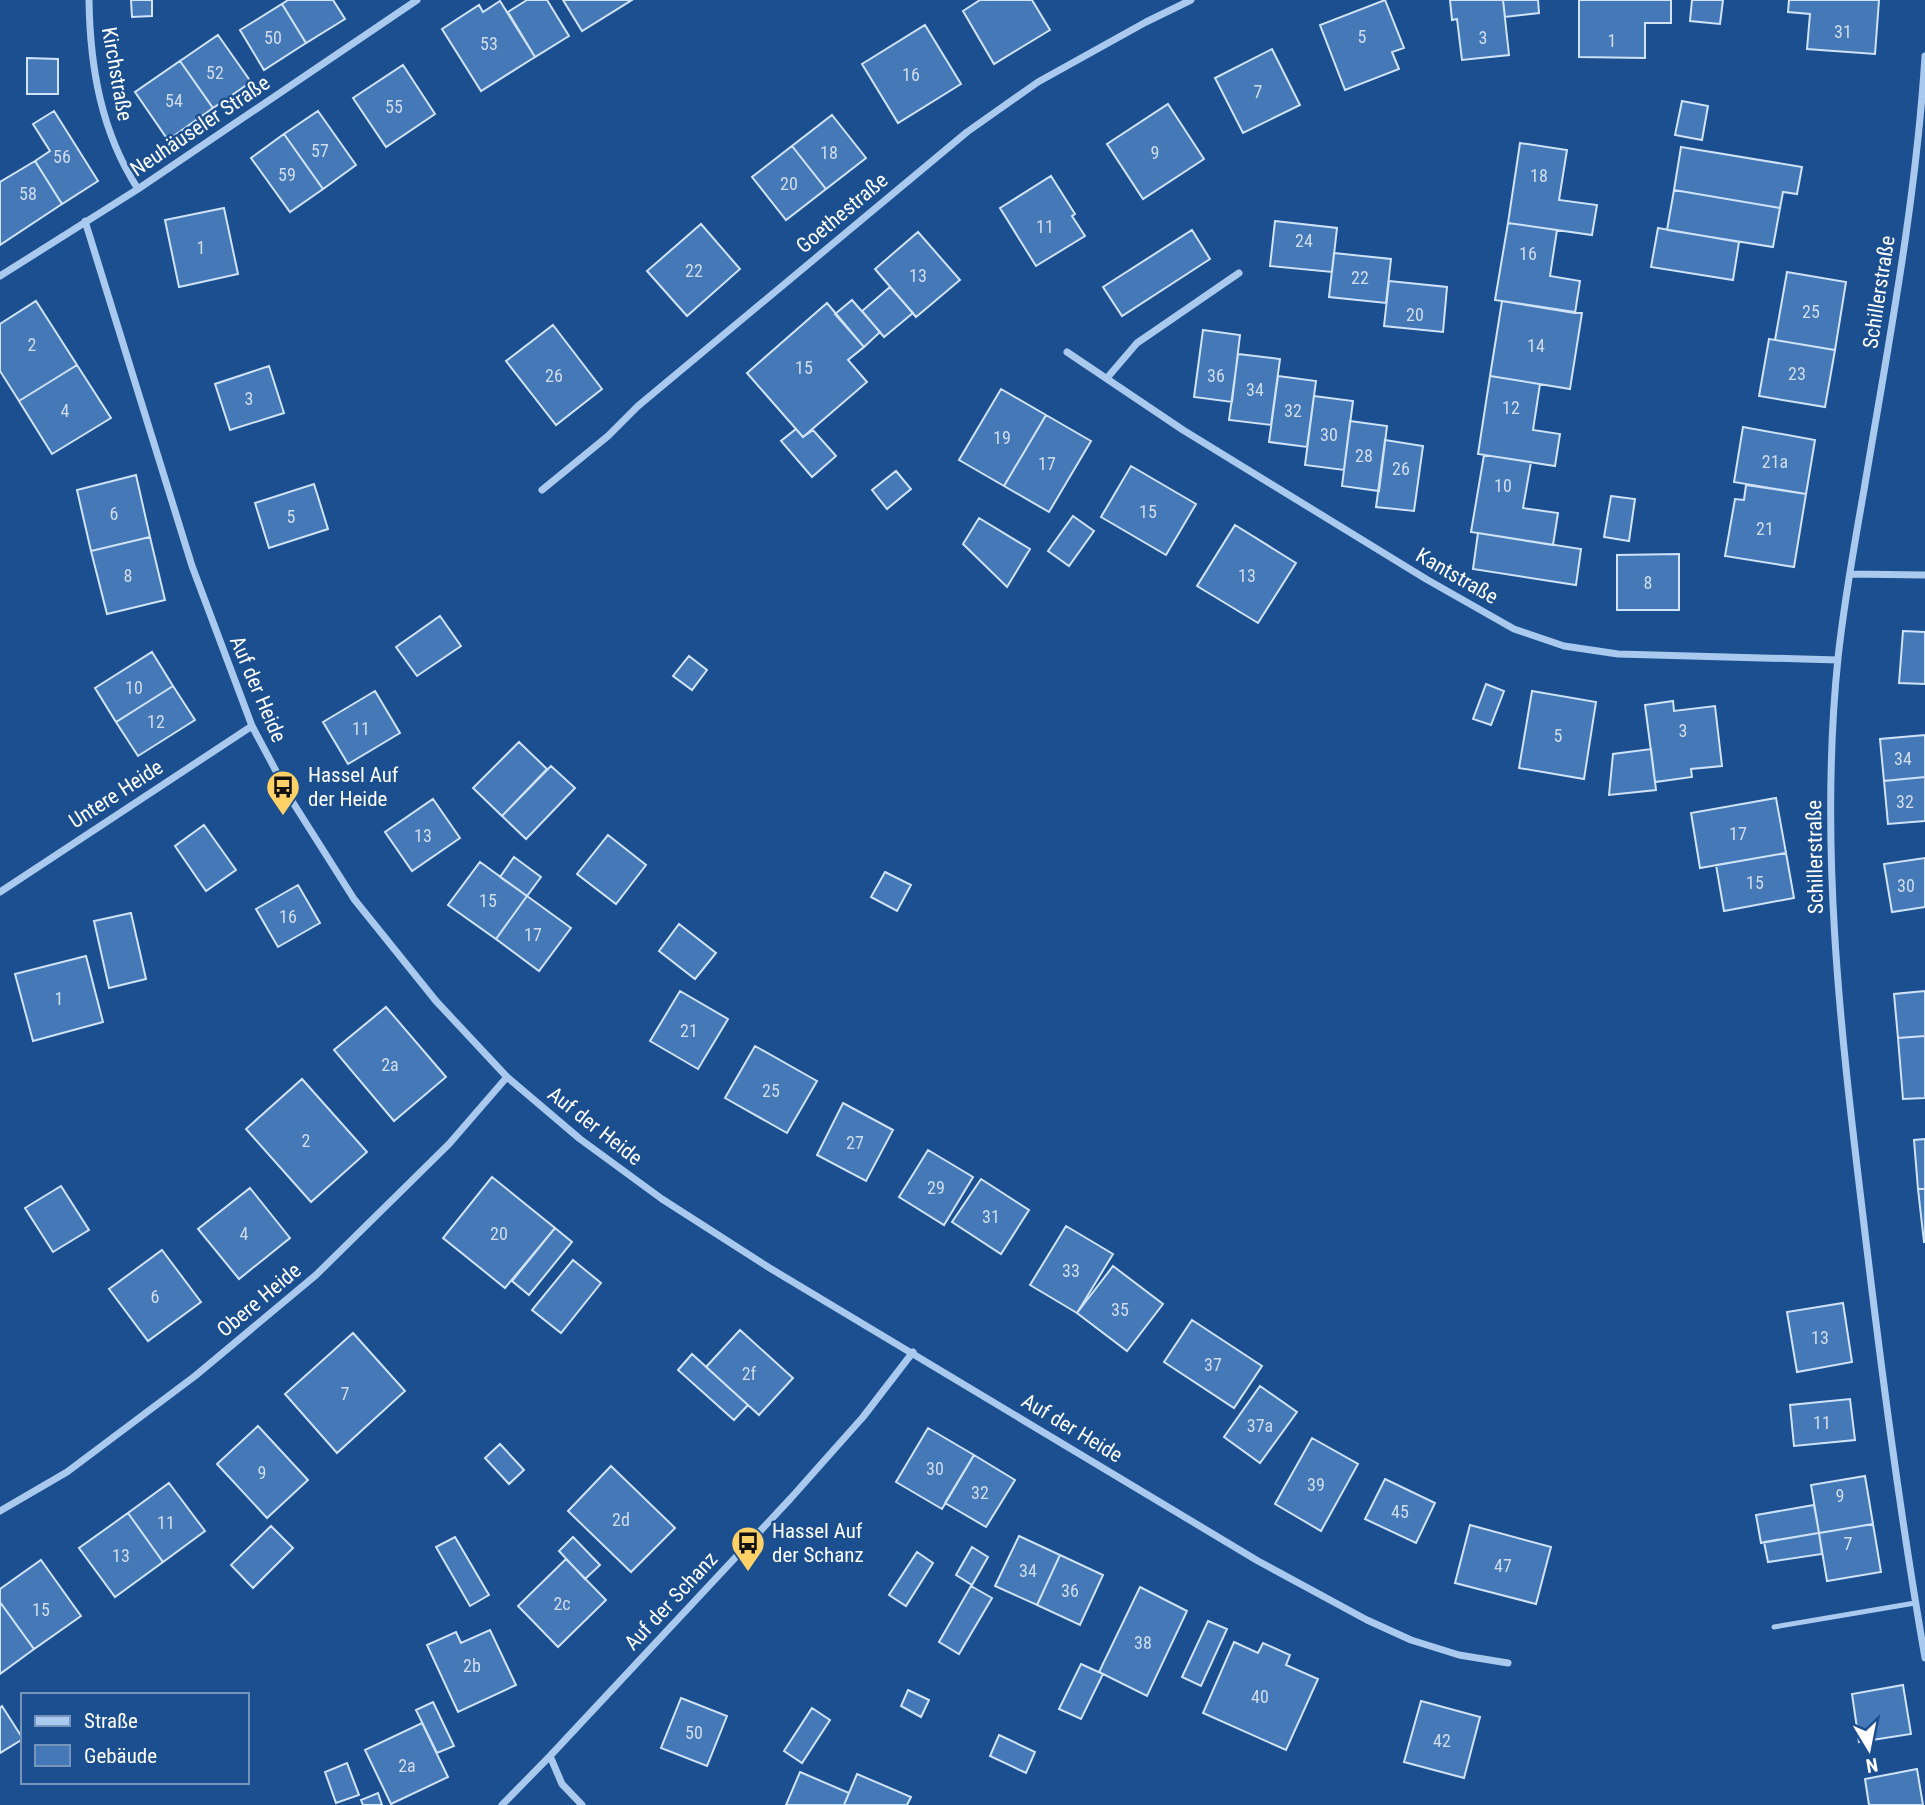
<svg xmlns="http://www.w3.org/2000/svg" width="1925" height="1805" viewBox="0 0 1925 1805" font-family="'Roboto Condensed',sans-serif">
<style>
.building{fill:#4478b7;stroke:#cfe3fa;stroke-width:2}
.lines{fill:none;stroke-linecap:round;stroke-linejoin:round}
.lane{stroke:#a9c9ee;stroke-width:5}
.street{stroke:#a9c9ee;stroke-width:7}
.labels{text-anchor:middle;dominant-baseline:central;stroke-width:5;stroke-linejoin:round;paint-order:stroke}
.number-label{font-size:18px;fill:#d0dded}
.street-label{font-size:21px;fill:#fff;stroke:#1b4f8f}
.poi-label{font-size:21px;fill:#fff;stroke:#1b4f8f;text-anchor:start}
</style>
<rect width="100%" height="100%" fill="#1b4f8f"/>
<path class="building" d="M131,0H152V16L132,17Z
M288,0H333L345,19L306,43L282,4Z
M527,0H547L569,36L535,57L508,12Z
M563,0H632L582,31Z
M980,0H1032L1050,30L994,64L963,11Z
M1385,0L1404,48L1392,52L1399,69L1345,90L1320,25Z
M1450,0H1503L1509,55L1462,60L1457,19L1452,20Z
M1503,0H1538L1539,13L1505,17Z
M1579,0H1671V23H1645V58L1579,57Z
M1692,0H1723L1720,24L1690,21Z
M1789,0H1879L1875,54L1807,49L1810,14L1788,12Z
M500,1L535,57L481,91L442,29L479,5L483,12Z
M282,4L306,43L264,70L240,30Z
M925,25L961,84L898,123L862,64Z
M218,35L251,82L213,108L180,61Z
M1272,49L1300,105L1243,133L1215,78Z
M27,58L58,59V94H27Z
M180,61L213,108L168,140L135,92Z
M403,65L435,114L386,147L353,98Z
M1682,101L1708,106L1702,140L1675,135Z
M1168,104L1204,159L1143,199L1107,144Z
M54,111L98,181L62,204L35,161L50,151L33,124Z
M318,111L356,165L323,189L284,134Z
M832,115L866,158L826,189L792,146Z
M284,134L323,189L290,212L251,158Z
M1520,143L1567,150L1559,200L1597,205L1592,235L1508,223Z
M792,146L826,189L786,220L752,177Z
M1681,147L1802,167L1797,194L1783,192L1780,208L1674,190Z
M35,161L62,204L0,245V182Z
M1051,176L1075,214L1072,216L1085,236L1036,266L1000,208Z
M1674,190L1780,208L1773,247L1667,230Z
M224,208L238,274L179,287L165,220Z
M1275,221L1337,228L1332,272L1270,266Z
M1508,223L1557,230L1550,276L1580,281L1575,313L1495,300Z
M701,224L740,269L687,316L647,271Z
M1658,228L1739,242L1733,280L1651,267Z
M1192,230L1210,259L1122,316L1103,287Z
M918,232L960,280L916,317L875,269Z
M1334,253L1391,259L1386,303L1329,297Z
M1787,272L1846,282L1835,350L1775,340Z
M1389,281L1447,287L1443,332L1384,326Z
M890,287L913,313L884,337L862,311Z
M852,300L880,332L864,347L835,314Z
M36,301L77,365L19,401L0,371V324Z
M1502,301L1582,313L1570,389L1490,376Z
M827,303L864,347L848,360L867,382L803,437L747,373Z
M553,325L602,389L556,425L506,361Z
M1203,330L1240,335L1232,402L1194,397Z
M1769,339L1835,350L1825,407L1759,396Z
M1238,354L1280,359L1271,425L1229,420Z
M77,365L111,418L52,454L19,401Z
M269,366L284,413L230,430L215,384Z
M1278,376L1316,381L1307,447L1269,442Z
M1490,376L1540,384L1533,430L1560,434L1555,466L1478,454Z
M1001,389L1046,415L1004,486L959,460Z
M1314,396L1353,401L1344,470L1305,465Z
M1046,415L1091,441L1049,512L1004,486Z
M1350,421L1387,426L1379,491L1342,486Z
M1743,427L1815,440L1806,494L1734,482Z
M796,429L803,437L813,430L836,456L812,477L781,441Z
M1385,440L1423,446L1414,511L1376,507Z
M1484,455L1531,462L1523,508L1558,513L1553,545L1471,532Z
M1131,466L1196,504L1166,555L1101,517Z
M896,471L911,489L887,509L872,490Z
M136,475L150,537L91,551L77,490Z
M314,484L328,529L269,548L255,503Z
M1746,485L1806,494L1794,567L1725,556L1735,499L1744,500Z
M1611,496L1635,499L1629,541L1604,537Z
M1073,516L1094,531L1069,566L1048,551Z
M979,518L1030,549L1007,587L963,544Z
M1235,525L1296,563L1258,623L1197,586Z
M1478,533L1581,549L1576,585L1473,569Z
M150,537L165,600L107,614L91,551Z
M1679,554V610H1617V555Z
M440,616L461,646L417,676L396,647Z
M1903,631L1925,632V684L1899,683Z
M152,652L173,686L116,722L95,688Z
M689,656L707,670L692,690L673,676Z
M1486,684L1504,691L1491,725L1473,719Z
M173,686L195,720L138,756L116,722Z
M375,691L400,733L348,764L323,722Z
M1532,691L1596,702L1584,779L1519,768Z
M1673,701L1674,711L1715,706L1722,766L1691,769L1692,777L1655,782L1645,705Z
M1925,735V777L1884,781L1880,739Z
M519,742L547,769L502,816L473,788Z
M1651,749L1656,790L1609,795L1613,754Z
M551,766L575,788L526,839L502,816Z
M1925,777V821L1888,824L1884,781Z
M1776,798L1786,853L1700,868L1691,813Z
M433,799L460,838L412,871L385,832Z
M204,825L236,870L206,891L175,846Z
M608,835L646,865L616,904L577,874Z
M1786,853L1794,898L1724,911L1716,865Z
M514,857L541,877L527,896L500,877Z
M1925,858V907L1892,912L1884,864Z
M480,862L527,896L496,939L448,905Z
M885,872L911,885L897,911L871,897Z
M298,885L320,923L278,947L256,909Z
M527,896L571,928L539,971L496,939Z
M131,913L146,979L109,988L94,921Z
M679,924L716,953L695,979L659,951Z
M86,956L103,1022L33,1041L15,974Z
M680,991L728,1019L698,1069L650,1041Z
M1925,991V1036L1898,1038L1894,994Z
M386,1007L446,1077L394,1121L334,1050Z
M1925,1036V1098L1903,1099L1898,1038Z
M755,1046L817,1081L787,1133L725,1098Z
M302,1079L367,1152L311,1202L246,1129Z
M843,1103L893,1130L866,1181L817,1155Z
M1925,1139V1189H1918L1914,1140Z
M928,1150L973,1177L944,1225L899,1197Z
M492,1177L555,1228L505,1288L443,1238Z
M981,1179L1029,1210L1001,1254L952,1222Z
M61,1186L89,1230L53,1252L25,1208Z
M250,1188L290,1238L239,1279L198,1229Z
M1918,1189H1925V1242H1924Z
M1066,1226L1113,1254L1077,1313L1030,1285Z
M555,1228L572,1242L529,1295L512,1281Z
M162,1250L201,1302L148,1341L109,1289Z
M573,1260L601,1283L561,1333L532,1310Z
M1113,1266L1163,1304L1127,1351L1077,1313Z
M1843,1303L1852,1362L1797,1372L1787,1312Z
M1192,1320L1262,1366L1234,1408L1164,1362Z
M740,1330L793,1378L759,1415L706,1367Z
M353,1333L405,1391L337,1453L285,1394Z
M692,1354L748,1405L734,1420L678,1370Z
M1260,1386L1297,1412L1260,1463L1224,1437Z
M1850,1399L1855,1440L1794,1446L1790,1405Z
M258,1426L308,1480L267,1518L217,1464Z
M928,1428L974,1455L942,1509L896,1482Z
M1312,1438L1358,1464L1321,1531L1275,1504Z
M500,1444L524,1470L509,1484L485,1458Z
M974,1455L1015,1480L986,1527L945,1503Z
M611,1466L675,1528L631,1572L568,1511Z
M1865,1476L1873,1524L1819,1533L1811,1485Z
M1385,1479L1435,1503L1416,1543L1365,1519Z
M169,1483L205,1531L163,1562L128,1513Z
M1814,1505L1819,1533L1761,1543L1756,1515Z
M128,1513L163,1562L115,1597L79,1548Z
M1873,1524L1881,1572L1827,1581L1819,1533Z
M1470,1525L1551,1547L1536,1604L1455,1583Z
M271,1526L293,1548L253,1588L231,1565Z
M1819,1533L1822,1554L1768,1562L1764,1542Z
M1019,1536L1060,1555L1037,1605L995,1586Z
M455,1537L489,1595L470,1606L436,1547Z
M573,1537L600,1565L585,1579L559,1551Z
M972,1547L988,1557L972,1585L956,1575Z
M917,1552L933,1563L906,1606L889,1595Z
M1060,1555L1103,1575L1080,1625L1037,1605Z
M566,1559L606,1600L558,1647L518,1606Z
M41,1560L81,1616L34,1649L0,1602V1589Z
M971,1586L992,1598L959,1654L939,1642Z
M1140,1587L1187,1611L1147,1696L1099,1672Z
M0,1602L34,1649L0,1674Z
M1208,1621L1227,1629L1201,1686L1182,1677Z
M490,1630L516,1685L458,1712L427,1645L456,1632L461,1643Z
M1234,1642L1258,1653L1263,1643L1290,1655L1286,1665L1318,1679L1286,1750L1203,1713Z
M1081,1664L1103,1674L1081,1719L1059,1709Z
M1903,1685L1911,1734L1859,1742L1852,1694Z
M908,1690L929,1700L921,1717L901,1706Z
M681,1698L727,1716L707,1766L661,1748Z
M1421,1701L1480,1717L1464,1778L1404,1762Z
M433,1702L454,1746L437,1753L416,1710Z
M2,1706L23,1739L0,1753V1708Z
M812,1708L830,1720L802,1763L784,1751Z
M422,1723L448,1777L391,1804L365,1750Z
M999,1735L1035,1752L1026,1773L990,1756Z
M347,1763L359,1795L336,1803L325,1772Z
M1917,1769L1923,1805H1869L1865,1779Z
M800,1772L849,1793L844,1805H786Z
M857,1774L911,1797L907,1805H844Z
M378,1793L382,1805H363L361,1800Z"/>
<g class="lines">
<path class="lane" d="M1774,1627L1915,1603"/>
<path class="street" d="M89,0C90,67 101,132 138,189
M1925,56C1916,202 1888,346 1864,490C1854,546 1844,602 1838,658C1819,842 1840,1026 1862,1208C1880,1359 1899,1509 1925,1658
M85,221L192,566L252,726L292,801L354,899L436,1001L507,1077L580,1139L662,1199L768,1267L1258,1561L1367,1620L1411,1640L1459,1655L1508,1663
M0,276L138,189L417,0
M1067,352L1183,430L1426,579L1514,629L1564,646L1618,654L1838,660
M1107,378L1137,343L1239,273
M542,490L608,436L638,406L967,132L1038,82L1146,22L1191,0
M1850,574L1925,575
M0,892L252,726
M0,1511L67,1472L195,1376L316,1275L449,1144L507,1077
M550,1756L562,1784L582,1805
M502,1805L550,1756L791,1498L863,1417L913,1352"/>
</g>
<defs>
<g id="bus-pin" transform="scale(1.75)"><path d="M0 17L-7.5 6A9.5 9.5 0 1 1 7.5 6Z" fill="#ffd166" stroke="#1b4f8f"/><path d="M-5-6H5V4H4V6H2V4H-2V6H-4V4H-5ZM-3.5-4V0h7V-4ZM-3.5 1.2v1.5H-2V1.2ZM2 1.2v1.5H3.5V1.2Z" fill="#111"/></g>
</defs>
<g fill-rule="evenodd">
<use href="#bus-pin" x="283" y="787"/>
<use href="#bus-pin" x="748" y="1543"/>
</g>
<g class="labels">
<g class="number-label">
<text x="1843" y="31">31</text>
<text x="1362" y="36">5</text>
<text x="273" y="37">50</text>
<text x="1483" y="37">3</text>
<text x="1612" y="40">1</text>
<text x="489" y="43">53</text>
<text x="215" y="72">52</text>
<text x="911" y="74">16</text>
<text x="1258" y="91">7</text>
<text x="174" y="100">54</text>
<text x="394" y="106">55</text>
<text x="320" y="150">57</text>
<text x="829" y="152">18</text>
<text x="1155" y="152">9</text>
<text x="62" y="156">56</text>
<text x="287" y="174">59</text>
<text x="1539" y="175">18</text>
<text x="789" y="183">20</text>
<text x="28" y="193">58</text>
<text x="1045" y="226">11</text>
<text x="1304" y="240">24</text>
<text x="201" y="247">1</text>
<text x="1528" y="253">16</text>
<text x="694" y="270">22</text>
<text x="918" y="275">13</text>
<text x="1360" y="277">22</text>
<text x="1811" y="311">25</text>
<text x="1415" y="314">20</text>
<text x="32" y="344">2</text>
<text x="1536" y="345">14</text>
<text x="804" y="367">15</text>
<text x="1797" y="373">23</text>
<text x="554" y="375">26</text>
<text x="1216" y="375">36</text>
<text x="1255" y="389">34</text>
<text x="249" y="398">3</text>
<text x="1511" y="407">12</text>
<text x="65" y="410">4</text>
<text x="1293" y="410">32</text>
<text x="1329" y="434">30</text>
<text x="1002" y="437">19</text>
<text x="1364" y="455">28</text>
<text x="1775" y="461">21a</text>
<text x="1047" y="463">17</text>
<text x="1401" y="468">26</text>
<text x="1503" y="485">10</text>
<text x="1148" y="511">15</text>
<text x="114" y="513">6</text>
<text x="291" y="516">5</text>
<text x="1765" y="528">21</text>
<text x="128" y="575">8</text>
<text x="1247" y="575">13</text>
<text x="1648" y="582">8</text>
<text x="134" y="687">10</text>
<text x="156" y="721">12</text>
<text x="361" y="728">11</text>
<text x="1683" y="730">3</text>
<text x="1558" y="735">5</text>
<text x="1903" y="758">34</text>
<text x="1905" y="801">32</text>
<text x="1738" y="833">17</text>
<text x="423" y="835">13</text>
<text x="1755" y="882">15</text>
<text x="1906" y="885">30</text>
<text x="488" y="900">15</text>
<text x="288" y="916">16</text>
<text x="533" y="934">17</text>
<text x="59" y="998">1</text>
<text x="689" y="1030">21</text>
<text x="390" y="1064">2a</text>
<text x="771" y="1090">25</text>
<text x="306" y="1140">2</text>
<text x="855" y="1142">27</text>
<text x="936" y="1187">29</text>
<text x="991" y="1216">31</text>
<text x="244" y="1233">4</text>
<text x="499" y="1233">20</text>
<text x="1071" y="1270">33</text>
<text x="155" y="1296">6</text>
<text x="1120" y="1309">35</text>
<text x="1820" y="1337">13</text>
<text x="1213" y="1364">37</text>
<text x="749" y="1373">2f</text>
<text x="345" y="1393">7</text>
<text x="1822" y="1422">11</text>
<text x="1260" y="1425">37a</text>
<text x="935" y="1468">30</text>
<text x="262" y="1472">9</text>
<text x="1316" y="1484">39</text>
<text x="980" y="1492">32</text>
<text x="1840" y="1495">9</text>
<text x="1400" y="1511">45</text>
<text x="621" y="1519">2d</text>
<text x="166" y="1522">11</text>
<text x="1848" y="1543">7</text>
<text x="121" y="1555">13</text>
<text x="1503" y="1565">47</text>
<text x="1028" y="1570">34</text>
<text x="1070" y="1590">36</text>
<text x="562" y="1603">2c</text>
<text x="41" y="1609">15</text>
<text x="1143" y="1642">38</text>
<text x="472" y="1665">2b</text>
<text x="1260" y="1696">40</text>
<text x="694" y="1732">50</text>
<text x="1442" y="1740">42</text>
<text x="407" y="1765">2a</text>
</g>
<g class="street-label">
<text transform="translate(117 74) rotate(80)">Kirchstraße</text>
<text transform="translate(200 126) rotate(-34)">Neuhäuseler Straße</text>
<text transform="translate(842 213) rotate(-40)">Goethestraße</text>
<text transform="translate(1879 292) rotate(-81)">Schillerstraße</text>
<text transform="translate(1457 576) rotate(30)">Kantstraße</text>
<text transform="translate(258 689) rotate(67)">Auf der Heide</text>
<text transform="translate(116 794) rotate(-33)">Untere Heide</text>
<text transform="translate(1815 857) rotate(-91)">Schillerstraße</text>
<text transform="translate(595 1126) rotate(38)">Auf der Heide</text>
<text transform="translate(259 1300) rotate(-40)">Obere Heide</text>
<text transform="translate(1072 1428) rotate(31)">Auf der Heide</text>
<text transform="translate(671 1601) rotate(-47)">Auf der Schanz</text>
</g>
<g class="poi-label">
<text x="308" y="775">Hassel Auf<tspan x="308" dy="24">der Heide</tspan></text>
<text x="772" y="1531">Hassel Auf<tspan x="772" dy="24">der Schanz</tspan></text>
</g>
</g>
<rect x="21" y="1693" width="228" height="91" fill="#1b4f8f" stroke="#7695bc" stroke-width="2"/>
<rect x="35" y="1716" width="35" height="10" fill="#a9c9ee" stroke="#7695bc" stroke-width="2"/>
<text x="84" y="1728" font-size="21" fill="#ffffff">Straße</text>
<rect x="35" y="1745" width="35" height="21" fill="#4478b7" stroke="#7695bc" stroke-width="2"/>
<text x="84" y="1763" font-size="21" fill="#ffffff">Gebäude</text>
<g transform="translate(1869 1749) rotate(170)" stroke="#1b4f8f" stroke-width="5" paint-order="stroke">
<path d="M0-5L12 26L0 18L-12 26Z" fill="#ffffff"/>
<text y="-10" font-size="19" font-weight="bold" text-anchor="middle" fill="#ffffff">N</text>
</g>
</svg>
